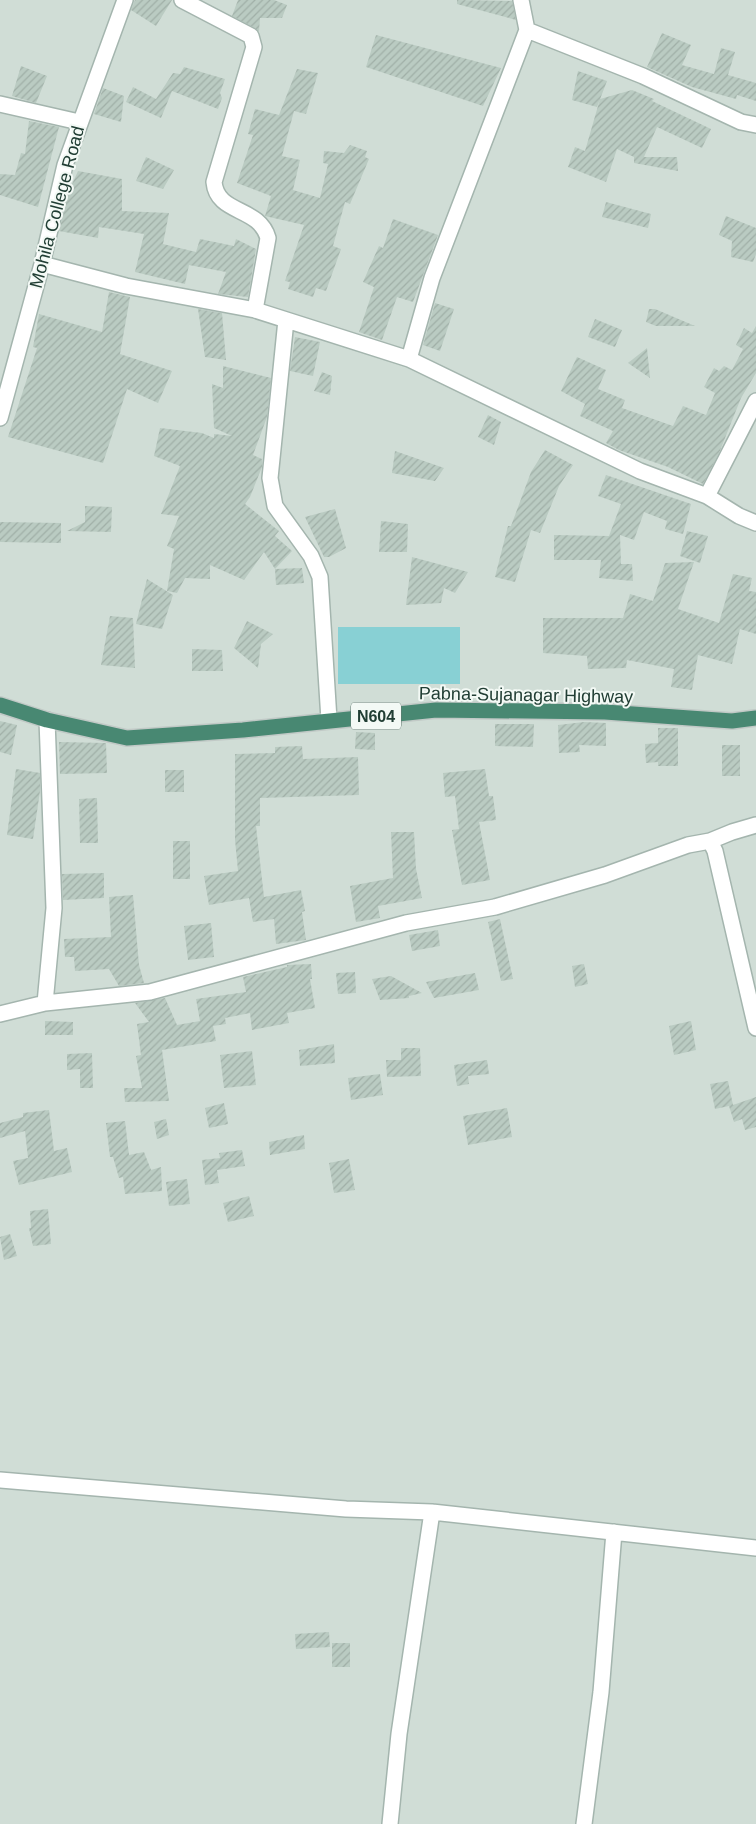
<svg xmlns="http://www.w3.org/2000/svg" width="756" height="1824" viewBox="0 0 756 1824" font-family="Helvetica,sans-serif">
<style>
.built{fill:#d0ddd6}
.water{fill:#88d0d4}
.building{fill:url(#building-hatch)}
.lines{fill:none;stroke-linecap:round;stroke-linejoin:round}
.minor-casing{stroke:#a4b5ae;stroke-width:18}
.trunk-casing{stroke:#c1c9c6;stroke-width:18}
.minor{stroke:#fff;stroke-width:15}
.trunk{stroke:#488872;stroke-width:15}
.labels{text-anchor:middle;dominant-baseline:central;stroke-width:4;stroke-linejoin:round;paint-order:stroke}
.shield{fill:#f3f9f5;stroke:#60766e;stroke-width:1}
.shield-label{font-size:16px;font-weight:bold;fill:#213e34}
.street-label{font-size:18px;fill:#213e34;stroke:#f3f9f5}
</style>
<defs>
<pattern id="building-hatch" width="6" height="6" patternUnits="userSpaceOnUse" patternTransform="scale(1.25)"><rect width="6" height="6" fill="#bacbc2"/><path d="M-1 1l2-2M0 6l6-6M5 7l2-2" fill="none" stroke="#a0afa7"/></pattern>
</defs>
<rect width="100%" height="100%" fill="#e2ede7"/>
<path class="built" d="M0,0H756V1824H0Z"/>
<path class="water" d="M338,627H460V684H338Z"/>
<path class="building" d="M135,0H172L156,26L131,10Z
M238,0H274L287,5L282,18H260L259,32L255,28L232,16Z
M457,0L512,1L516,20L457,4Z
M662,33L691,45L682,65L714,74L721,48L735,52L728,75L756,83V101L737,95L736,99L692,87L647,67Z
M376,35L501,68L483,106L366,67Z
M21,66L47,76L36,103L12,96Z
M184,67L225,79L220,93L222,98L218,109L172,91L161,118L126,102L133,87L156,99L173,73L180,74Z
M297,69L318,73L306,114L294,111L282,156L300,160L293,190L320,198L328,164L323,163L324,151L344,153L350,145L367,151L365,157L369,159L350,204L345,202L333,246L341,249L326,291L316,288L313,297L288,289L290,282L285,281L304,225L265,216L271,196L237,183L253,135L248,134L255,109L279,115Z
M578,71L607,81L597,107L572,100Z
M103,88L124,96L121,122L94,114Z
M632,90L654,99L652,101L711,129L702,148L657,127L644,157H677L678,171L634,163V157L617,149L606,182L568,167L575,147L585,151L600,99Z
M29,121L59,127L38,207L0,195V174L15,175L21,153L25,154Z
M146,157L174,170L163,189L136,181Z
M78,171L122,179V211L169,213L163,244L196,252L200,239L234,246L236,239L256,249L248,297L218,294L226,272L189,265L185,284L135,272L144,234L99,227L98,238L59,231L68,193Z
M606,202L651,214L648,228L602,217Z
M726,216L756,228V254L753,262L731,257L732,241L719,235Z
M393,219L438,235L413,302L397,297L382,340L359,332L374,287L363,282L379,246L383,248Z
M109,292L130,297L120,354L172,371L158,403L127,389L103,463L8,437L37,348L33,347L39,314L102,332Z
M435,303L454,309L440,351L423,345Z
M198,309L222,313L226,360L205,357Z
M649,309H655L695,326H656L646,322Z
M595,319L622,330L615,347L588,337Z
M756,326V373L741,398L719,453L703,484L668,467L619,450L606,443L613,431L580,416L585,404L561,391L577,357L606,370L598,389L625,400L622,408L673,426L683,406L706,415L715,393L704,387L714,368L719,371L724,366L732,370L743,349L736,345L744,328L752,333Z
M295,337L320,342L313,376L290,371Z
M647,348L650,378L628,363Z
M223,366L271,378L267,417L253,455L262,459V467L250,497L245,504L279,531L275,536L292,551L275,569L264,552L244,580L210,565V579L185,578L177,593L167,591L174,549L167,546L179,516L161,514L180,466L154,456L160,428L202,433L214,438V434L232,436L214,428L212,384L223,388Z
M322,372L332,376L330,395L314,391Z
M488,415L501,422L494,445L478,437Z
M545,450L573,465L559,486L540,533L531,530L515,582L495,577L508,526H511L531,472Z
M395,451L444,468L435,481L392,473Z
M606,475L691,504L683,534L665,529L667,521L644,512L634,540L620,535L621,564H632L633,581L599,578L601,560H554V535L609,536L621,504L598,496Z
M85,506L112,507L111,532L67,531L85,522Z
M335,509L346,548L329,557H324L305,517Z
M381,521L408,524L407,552H379Z
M0,522L61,523V543L0,542Z
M687,531L708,536L700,563L680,556Z
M412,557L468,572L455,593L444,588L441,603L406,605Z
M694,562L678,609L719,623L733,574L752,578L749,591L756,592V634L740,629L732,664L698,655L692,690L671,687L674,669L627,660L626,668L588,669L587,656L543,653V618H623L630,594L653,601L665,563Z
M302,568L304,583L276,585L275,569Z
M147,579L173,595L162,629L136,624Z
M110,616L133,618L135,668L101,665Z
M247,621L273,634L261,644L258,668L234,648Z
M192,649L222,650L223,671H192Z
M0,721L17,725L11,755L0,752Z
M584,722L606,723V746L579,745L580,752L559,753L558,725Z
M495,724H534L533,747L495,746Z
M658,728H678V766H658V762L646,763L645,744L658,743Z
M356,732L375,733V750L355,749Z
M59,742L106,743L107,773L60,774Z
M722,745H740V776H722Z
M302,746L303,759L358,757L359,795L260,798V826H256L264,897L301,890L305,911L302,912L306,940L276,944L274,919L253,922L249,898L209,905L204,876L238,871L235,840V754L275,753V747Z
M16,769L40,773V791L33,839L7,835Z
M485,769L489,796H493L496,820L479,822L490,880L462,885L452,830L459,829L455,796L445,797L443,773Z
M165,770H184V792H165Z
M97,798L98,843H80L79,799Z
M391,832H414L416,869L422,898L378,906L380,918L356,922L350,886L393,878Z
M173,841H190V879H173Z
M104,873V898L63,900L62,874Z
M133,895L139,965L144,983L119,986L109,969L75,971L74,957H65L64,939L111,937L109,897Z
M500,919L513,979L501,981L488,922Z
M211,923L214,957L188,960L184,926Z
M438,930L440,946L412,951L409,935Z
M311,964L312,979H310L315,1008L287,1013L289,1023L252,1030L250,1013L225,1018L226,1024L213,1026L216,1041L162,1050L169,1101L125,1102L124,1088H142L136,1056L141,1055L137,1024L149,1022L135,1003L165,998L177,1025L200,1021L196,999L246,992L243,977L287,967V965Z
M584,964L588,984L575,987L572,966Z
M355,972L356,993L338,994L336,973Z
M475,973L479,990L434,998L426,982Z
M391,976L422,993L409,996V998L380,1000L372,979Z
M45,1021L73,1022V1035H45Z
M691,1021L696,1050L674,1055L669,1026Z
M334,1044L335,1063L300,1066L299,1050Z
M401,1048H420L421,1076L387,1077L386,1060H401Z
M252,1051L256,1085L224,1088L220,1055Z
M92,1053L93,1088H80V1069L67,1070V1054Z
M487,1060L489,1074L468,1076L469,1084L457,1086L454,1065Z
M380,1074L383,1095L351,1100L348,1078Z
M728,1081L733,1105L756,1097V1127L745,1130L742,1119L734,1122L729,1106L715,1109L710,1084Z
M224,1103L228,1124L209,1128L205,1108Z
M507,1108L512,1137L468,1145L463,1116Z
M49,1110L54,1151L67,1148L72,1172L19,1185L13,1161L28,1158L25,1131L0,1138V1123L23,1117V1113Z
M166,1119L169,1135L157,1139L154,1122Z
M125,1121L129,1155L144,1152L151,1170L161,1167L162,1191L125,1194L123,1177L119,1178L113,1157H110L106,1123Z
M304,1135L305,1149L270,1155L269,1142Z
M242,1150L245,1166L217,1170L219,1183L205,1185L202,1160L220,1158L219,1153Z
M349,1159L355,1190L334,1193L329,1163Z
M187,1179L190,1204L169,1206L166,1182Z
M249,1196L254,1216L228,1222L223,1203Z
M48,1209L51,1244L33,1246L29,1228H31L30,1211Z
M10,1234L17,1256L4,1260L0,1237Z
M329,1632L330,1647L296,1649L295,1634Z
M332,1643H350V1667H332Z"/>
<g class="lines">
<g class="minor-casing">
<path id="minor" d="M182,0L251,36L254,47L214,182C217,215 259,206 268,238L255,310
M521,0L527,30L643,76L741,122L756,125
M0,104L79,122
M42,264L126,286L255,310L409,359L640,471L707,496L739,516L756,523
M286,320L270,478L275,506L311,556L320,577L329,720
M409,359L432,278L527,30
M0,418L42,264L65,165L125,0
M707,496L756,401
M710,841L732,832L756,825
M45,1003L54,908L47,720
M0,1014L45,1003L150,992L406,923L495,907L605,875L688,845L710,841L715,851L756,1028
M0,1480L346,1509L432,1512L756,1548
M390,1824L399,1734L432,1512
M584,1824L601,1692L614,1532"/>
</g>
<g class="trunk-casing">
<path id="trunk" d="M0,705L47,720L127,738L243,730L436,710L605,712L732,721L756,718"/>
</g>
<use href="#minor" class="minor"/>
<use href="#trunk" class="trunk"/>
</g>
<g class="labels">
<rect class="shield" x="351" y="702.5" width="50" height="27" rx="4"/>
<g class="shield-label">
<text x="376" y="716">N604</text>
</g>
<g class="street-label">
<text transform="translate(57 207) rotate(-75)">Mohila College Road</text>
<text transform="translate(526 695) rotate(1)">Pabna-Sujanagar Highway</text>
</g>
</g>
</svg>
